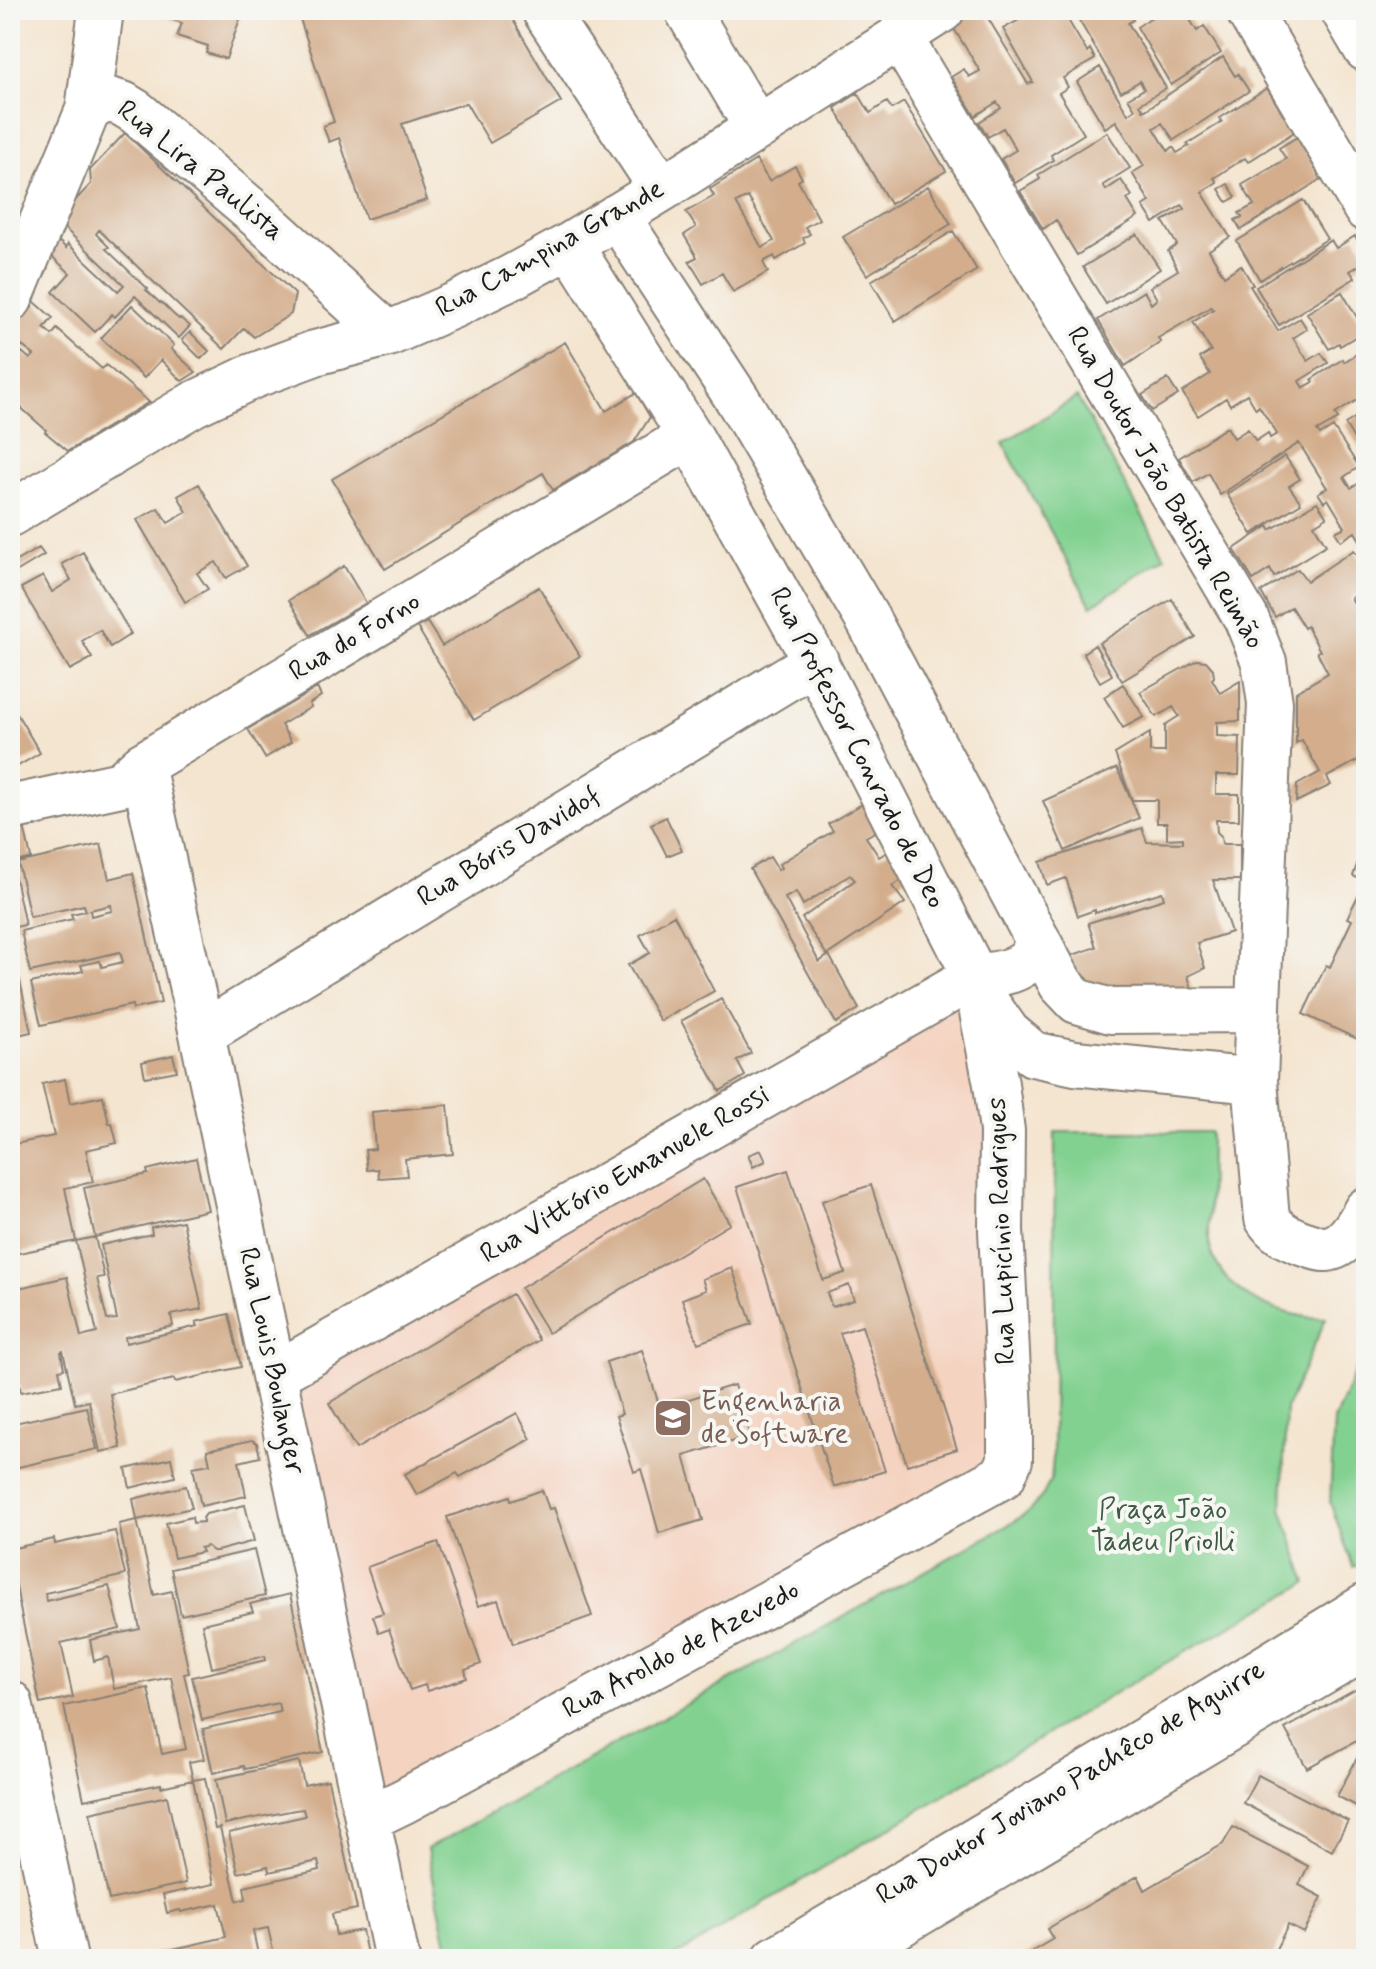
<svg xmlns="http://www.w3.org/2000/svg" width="1376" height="1969" viewBox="0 0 1376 1969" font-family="Mynerve,sans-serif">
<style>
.built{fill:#f5d3c1}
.green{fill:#82d191;stroke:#4f7656;stroke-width:2}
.building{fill:#d3ad8c;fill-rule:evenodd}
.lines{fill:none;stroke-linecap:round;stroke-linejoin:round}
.minor-casing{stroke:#888076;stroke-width:48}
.major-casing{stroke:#888076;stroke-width:48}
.minor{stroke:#fff;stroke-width:44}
.major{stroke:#fff;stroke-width:44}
.labels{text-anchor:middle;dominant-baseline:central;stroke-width:8;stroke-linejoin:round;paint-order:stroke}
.street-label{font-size:28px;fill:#1c1c1c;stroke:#f6f6f2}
.education-label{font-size:28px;fill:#785e54;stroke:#f6f6f2;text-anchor:start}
.park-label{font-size:28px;fill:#405b45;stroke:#f6f6f2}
</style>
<rect width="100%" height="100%" fill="#f6f6f2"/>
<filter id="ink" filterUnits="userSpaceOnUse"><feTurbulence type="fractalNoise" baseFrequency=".0125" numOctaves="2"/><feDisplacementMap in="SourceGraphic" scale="16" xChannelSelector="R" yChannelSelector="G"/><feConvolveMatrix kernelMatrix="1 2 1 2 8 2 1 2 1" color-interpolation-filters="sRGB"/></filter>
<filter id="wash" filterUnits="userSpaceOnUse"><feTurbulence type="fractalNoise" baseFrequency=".006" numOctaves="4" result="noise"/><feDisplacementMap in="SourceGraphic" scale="32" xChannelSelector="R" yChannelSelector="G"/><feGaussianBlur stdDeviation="1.8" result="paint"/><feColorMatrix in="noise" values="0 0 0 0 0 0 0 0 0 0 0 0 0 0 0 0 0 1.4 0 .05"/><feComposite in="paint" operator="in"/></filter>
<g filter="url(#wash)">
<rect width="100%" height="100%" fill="#f4e5d0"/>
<path class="built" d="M975,976L1026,1475L367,1819L274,1375Z"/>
<path class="green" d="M1077,397L1165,557L1091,606L1003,443Z
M1055,1132H1210L1209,1241C1217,1288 1263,1310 1307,1317C1313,1318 1320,1317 1326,1318L1286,1409L1282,1508L1307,1583L1157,1668L670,1959H450L427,1849L1015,1521L1030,1510L1043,1495L1051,1479L1053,1459Z
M1366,1346V1563L1353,1567L1330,1502L1334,1420Z"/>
<g id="blocks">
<path class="building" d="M164,10H243L226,59L206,53L208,46L177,36L182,23L162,16Z
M297,10H507L561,102L490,143L466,103L402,124L427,200L366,219L339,138L329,142L323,126L334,122Z
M977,10H983L1028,84L1033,82L1003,29L1028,15L1025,10H1062L1087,52L1090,49L1095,59L1063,78L1068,87L1059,93L1084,134L1051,155L1053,160L1015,183L1001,159L1016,150L1003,128L988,137L979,122L1001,108L997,102L975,116L951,77L964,69L969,77L980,71L951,24Z
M1073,10H1128L1133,20L1128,23L1166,88L1140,104L1144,111L1223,57L1235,76L1238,74L1249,91L1174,140L1162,123L1154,128L1168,151L1173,147L1177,153L1189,146L1187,144L1222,122L1220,118L1267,88L1294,132L1248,162L1245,158L1214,178L1217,182L1202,192L1230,237L1209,250L1224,276L1241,265L1253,285L1250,286L1278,331L1300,318L1307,329L1293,338L1308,361L1321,353L1328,363L1299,381L1303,388L1314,382L1312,379L1343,359L1344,362L1361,351L1360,348L1366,344V391L1363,393L1365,395L1335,414L1338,419L1317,431L1320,435L1333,427L1359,467L1344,477L1351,488L1366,479V550L1355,532L1341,541L1335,532L1345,527L1328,499L1324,502L1318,493L1327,488L1299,443L1220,495L1208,473L1193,482L1179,458L1227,427L1234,438L1248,429L1256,441L1268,433L1270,438L1277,434L1259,406L1256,409L1247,394L1230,405L1226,398L1198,416L1182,392L1210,374L1200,358L1211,351L1193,322L1213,309L1211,307L1158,338L1161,342L1125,366L1098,320L1144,291L1151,304L1157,299L1150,287L1178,270L1168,251L1177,245L1163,221L1185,209L1182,205L1154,223L1143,206L1150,202L1132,173L1144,166L1116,121L1105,128L1077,82L1100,67L1128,114L1135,109L1128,98L1144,89L1140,81L1121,92Z
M1137,10H1157L1156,15L1163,10H1173L1175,12L1184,10L1197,31L1204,26L1221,53L1171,85L1137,27L1152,17L1136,15Z
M858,93L870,113L887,102L892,109L904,102L946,171L890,204L835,108Z
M1107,132L1130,168L1103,185L1106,190L1121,180L1132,196L1127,199L1138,217L1077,255L1056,220L1043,229L1020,191L1040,179L1038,175Z
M125,133L295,294L291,314L254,337L244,328L224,349L99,230L96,234L109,247L106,249L148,289L146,290L160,303L161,302L174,315L179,319L180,318L190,326L179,338L135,296L115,317L112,314L95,332L53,292L70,273L46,251L53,236L66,248L68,244L118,291L124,285L58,222L71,205L91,184L90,170Z
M1297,137L1321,179L1241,230L1235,220L1242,217L1239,213L1254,205L1242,185L1286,159L1279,148Z
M756,160L769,181L795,166L802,178L798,181L819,219L805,227L810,234L803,238L805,243L776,260L774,256L763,262L768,272L733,292L722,273L703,284L689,261L697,257L684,235L696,227L686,212L714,196L710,189ZM748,197L774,241L762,248L736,203Z
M1228,184L1236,197L1227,202L1219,189Z
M928,186L951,224L867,275L843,237Z
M1303,200L1327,239L1260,280L1237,241Z
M953,231L977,270L895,321L871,281Z
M1137,234L1160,269L1106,304L1083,267Z
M1355,236L1366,254V261L1350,271L1355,278L1279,325L1256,287L1331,240L1336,248Z
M1342,292L1365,331L1340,346L1339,343L1329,349L1307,313Z
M27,295L53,318L44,328L52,335L57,329L102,369L106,365L149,402L68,451L45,432L46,430L10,398V365L22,352L30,359L34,355L22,346L19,350L10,342V336Z
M132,305L174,345L171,349L196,372L182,381L161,360L144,378L101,338Z
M190,332L209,351L201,359L182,340Z
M565,342L606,411L636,393L650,417L634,442L553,490L543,473L385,569L332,479Z
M1168,379L1178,395L1152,411L1142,395Z
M1366,411V458L1345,424Z
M1285,456L1300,479L1289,486L1301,503L1252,534L1227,494Z
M199,484L247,566L226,578L216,562L197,573L208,589L185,602L137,520L158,508L168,523L187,512L178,496Z
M1317,502L1327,517L1314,525L1326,545L1274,577L1270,569L1253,580L1234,549L1268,526L1270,530Z
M39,548L44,555L16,572L11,564Z
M1354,550L1363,562L1366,561V588L1351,598L1366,623V650L1360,653L1364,661L1366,659V756L1327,777L1331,785L1296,802L1297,785L1320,772L1302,740L1296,743V692L1328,673L1317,652L1320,651L1307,626L1304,628L1291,607L1275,617L1261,592L1298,569L1307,581Z
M83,552L131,634L110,647L100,630L82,641L92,658L70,670L21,588L43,576L52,592L71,580L62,564Z
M344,566L366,603L310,635L289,600Z
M539,587L580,656L474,720L417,627L427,622L442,646Z
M1172,599L1195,637L1122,681L1099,643Z
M1095,645L1112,675L1100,682L1083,653Z
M1197,660L1206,661L1213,669L1214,677L1212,679L1220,693L1240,681V721L1217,722V736L1240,737L1239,775H1216V794H1239V820H1216L1217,832L1221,836L1222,844H1240V880H1213L1231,932L1197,943L1205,968L1188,976L1192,989L1116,988L1093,984L1079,974L1070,956L1096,947L1088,923L1164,899L1162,892L1095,913V910L1078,916L1066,878L1047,885L1040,862L1142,828L1147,842L1183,843V838L1167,839V823H1157V800H1132L1115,754L1150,733V752H1165V725L1179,716L1173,707L1156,717L1140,692Z
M1123,684L1144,717L1123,728L1104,697Z
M317,688L321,696L309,704L311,707L281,725L291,742L265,758L248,729Z
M10,702L40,753L18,766L10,751Z
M1117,768L1139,818L1065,851L1043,801Z
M874,797L890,823L866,837L879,857L902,843L916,872L892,886L905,903L827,955L802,918L855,880L850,875L803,905L796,892L785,898L819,962L829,955L859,1009L836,1023L750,869L770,857L778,870L781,868L779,864L833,831L828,824Z
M22,817L31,858L12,863L25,925L10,928V819Z
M666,817L682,850L667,856L651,824Z
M1366,839V882L1353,876Z
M101,844L109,879L133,873L161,1003L133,1009L132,1005L41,1025L31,983L83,971L81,965L100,961L102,967L123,962L120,952L30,972L21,931L73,919L71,914L86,911L84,905L30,917L18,863ZM111,905L112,911L91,916L90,910Z
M1360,892L1366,894V1043L1303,1014L1326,965L1330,967L1352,920L1347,918Z
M674,915L714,991L660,1021L628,965L650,953L640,935Z
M11,939L31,1032L10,1037V940Z
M721,999L751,1053L737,1061L745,1076L720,1091L681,1021Z
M173,1055L177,1071L145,1077L142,1062Z
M65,1079L70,1103L103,1096L109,1124L112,1123L117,1143L86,1150L93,1182L65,1188L76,1241L95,1237L84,1188L148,1174L147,1170L196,1158L208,1210L95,1237L104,1277L97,1278L107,1320L117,1319L101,1245L152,1234L151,1227L183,1221L202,1309L171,1315L173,1326L125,1337L126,1343L198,1326L196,1322L229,1314L241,1367L175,1382L174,1379L110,1394L121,1448L100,1452L89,1401L75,1404L63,1351L61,1352L64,1369L59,1370L62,1384L21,1392L19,1383L10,1385V1290L67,1277L81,1337L97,1333L76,1241L10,1255V1145L54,1136L42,1084Z
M448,1105L453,1154L405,1159L407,1176L379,1178L378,1169L367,1170L365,1150L375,1149L372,1112Z
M761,1150L766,1161L753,1167L748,1155Z
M788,1170L823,1280L845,1273L822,1201L871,1185L957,1449L907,1465L862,1326L840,1333L885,1471L834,1487L737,1187ZM849,1285L854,1300L832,1307L827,1293Z
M703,1179L730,1224L548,1333L521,1288Z
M732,1268L752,1324L698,1343L682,1299L706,1290L702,1279Z
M512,1294L539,1340L356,1449L329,1403Z
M642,1350L660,1408L734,1385L750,1436L684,1456L703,1520L659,1533L641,1469L634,1472L616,1416L622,1414L606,1362Z
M87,1407L97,1449L10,1469V1424Z
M517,1413L531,1439L460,1477L457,1473L417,1495L405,1474Z
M252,1440L257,1443L260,1457L239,1462L246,1496L201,1506L193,1467L210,1464L207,1450Z
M171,1458L175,1477L130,1488L126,1469Z
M186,1486L192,1508L137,1520L133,1499Z
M542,1490L549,1509L554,1508L592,1616L513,1644L498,1600L478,1606L447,1517L510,1496L511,1501Z
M245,1505L254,1541L217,1551H213L207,1546L200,1548L202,1552L174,1558L166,1523L192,1517L193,1523L203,1522V1518L206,1514Z
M137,1520L154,1595L172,1591L189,1673L184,1674L204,1759L189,1762L193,1780L161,1787V1784L84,1800L64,1706L148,1688L162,1754L186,1749L171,1677L114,1689L108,1657L94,1661L90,1640L140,1629L119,1524Z
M115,1531L125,1575L45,1593L46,1601L109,1586L120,1629L61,1643L73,1697L40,1704L19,1603L10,1549L54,1539L55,1544Z
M438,1542L481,1664L465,1670L467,1678L427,1691L425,1685L410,1690L389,1629L379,1633L373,1616L383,1613L367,1567Z
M254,1550L265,1596L181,1615L171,1569Z
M290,1594L323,1752L245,1769L244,1766L213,1773L203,1729L280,1712L278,1703L202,1720L192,1677L266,1660L265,1656L212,1668L202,1624L253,1612L250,1604Z
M1364,1685L1366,1688V1736L1307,1768L1285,1729Z
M1366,1741V1811L1337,1796Z
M299,1761L304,1785L328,1780L357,1909L332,1914L336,1935L362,1930L368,1959H275L268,1928L253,1931L259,1959H130L226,1937L218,1904L181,1912L180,1910L167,1913L163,1895L214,1884L193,1780L205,1778L215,1829L220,1828L237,1901L246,1899L244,1887L320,1870L318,1861L269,1872L268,1866L238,1873L229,1833L305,1816L303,1809L295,1810L225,1824L216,1779Z
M1258,1775L1348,1821L1332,1851L1243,1803Z
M167,1796L186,1883L109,1900L90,1813Z
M1233,1827L1308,1866L1299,1885L1322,1897L1304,1933L1288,1925L1271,1959H1019L1053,1939L1047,1929L1138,1876L1145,1890L1223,1844Z"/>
</g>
</g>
<g filter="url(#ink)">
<use href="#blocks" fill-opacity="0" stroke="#888076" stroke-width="2"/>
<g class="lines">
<g class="minor-casing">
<path id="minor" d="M544,10L662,189
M687,10L757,128
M1248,10L1366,209
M1343,10L1366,49
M899,36L1246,618L1264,662L1270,703L1255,1081L1267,1218C1276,1232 1286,1237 1302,1243C1310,1245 1319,1250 1326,1249C1346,1247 1358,1225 1366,1210
M88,110L101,10
M617,216L738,400L868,620L1061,984L1077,1001L1111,1011L1258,1010
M570,245L690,436L808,648L975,976L986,1002L1008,1033L1033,1054L1075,1063L1255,1081
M10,299L88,110L106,99L123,104L136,112L258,216L388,334
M10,514L194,404L253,376L315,353L388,334L455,305L510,278L570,245L662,189L942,10
M142,765L202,1034L397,1959
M10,808L121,784L142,765L690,436
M202,1034L816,661
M274,1375L975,976C993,975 1018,973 1030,958C1034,953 1036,945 1038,940
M10,1703L65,1959
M367,1819L404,1801L1003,1476L1010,1460V1413L1001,1230L1002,1131L996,1084L975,976"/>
</g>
<g class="major-casing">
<path id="major" d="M775,1959L1214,1699L1366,1606
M842,1959L1366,1647"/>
</g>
<use href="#minor" class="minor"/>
<use href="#major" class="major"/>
</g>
</g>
<defs>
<g id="school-square" transform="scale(2)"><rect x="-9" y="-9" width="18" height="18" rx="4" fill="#8d6e63" stroke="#f6f6f2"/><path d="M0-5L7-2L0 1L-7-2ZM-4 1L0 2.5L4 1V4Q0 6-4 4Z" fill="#fff"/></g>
</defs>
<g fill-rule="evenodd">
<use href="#school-square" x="673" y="1418"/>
</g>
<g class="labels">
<g class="street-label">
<text transform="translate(200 171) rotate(39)">Rua Lira Paulista</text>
<text transform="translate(550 249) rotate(-29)">Rua Campina Grande</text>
<text transform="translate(1165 488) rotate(60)">Rua Doutor João Batista Reimão</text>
<text transform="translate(355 637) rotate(-31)">Rua do Forno</text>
<text transform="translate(857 748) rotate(63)">Rua Professor Conrado de Deo</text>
<text transform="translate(509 847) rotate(-31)">Rua Bóris Davidof</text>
<text transform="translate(625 1175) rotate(-30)">Rua Vittório Emanuele Rossi</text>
<text transform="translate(1002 1231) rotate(-92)">Rua Lupicínio Rodrigues</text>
<text transform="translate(271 1361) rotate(78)">Rua Louis Boulanger</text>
<text transform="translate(681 1650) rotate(-28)">Rua Aroldo de Azevedo</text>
<text transform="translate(1071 1783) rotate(-31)">Rua Doutor Joviano Pachêco de Aguirre</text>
</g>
<g class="education-label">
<text x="701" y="1402">Engenharia<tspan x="701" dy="32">de Software</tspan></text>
</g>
<g class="park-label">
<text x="1163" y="1510">Praça João<tspan x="1163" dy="32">Tadeu Priolli</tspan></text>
</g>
</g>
<rect width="1376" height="1969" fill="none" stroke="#f6f6f2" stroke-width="40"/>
</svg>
